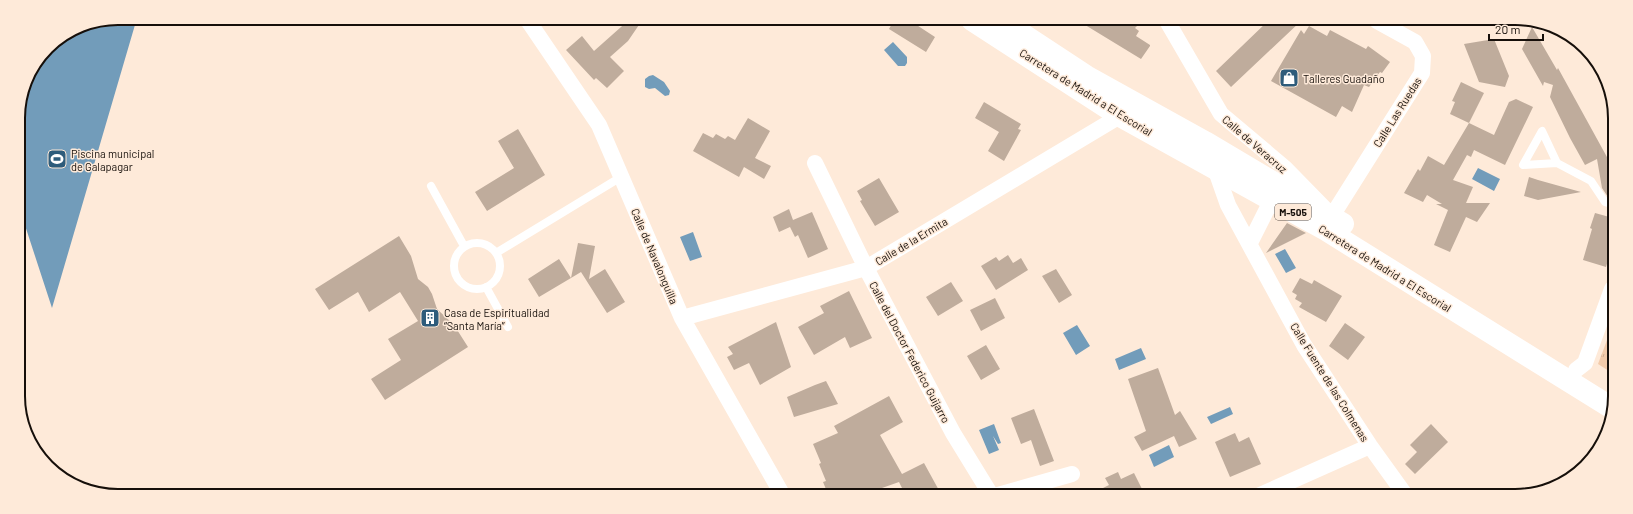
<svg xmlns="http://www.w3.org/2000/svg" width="1633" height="514" viewBox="0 0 1633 514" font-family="Barlow,sans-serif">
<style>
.grass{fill:url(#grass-tufts)}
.water{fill:#729cba}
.building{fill:#bfac9c}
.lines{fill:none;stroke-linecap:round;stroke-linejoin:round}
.lane{stroke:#fff;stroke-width:8}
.street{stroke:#fff;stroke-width:16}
.highway{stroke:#fff;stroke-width:22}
.labels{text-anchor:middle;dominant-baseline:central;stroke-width:3;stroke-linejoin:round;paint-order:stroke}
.shield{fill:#feead9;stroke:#5c5148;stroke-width:1}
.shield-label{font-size:10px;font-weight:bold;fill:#160f0a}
.poi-label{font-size:11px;fill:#160f0a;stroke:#feead9;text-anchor:start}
.street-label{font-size:11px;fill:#160f0a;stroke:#feead9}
.rim{fill:none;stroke:#160f0a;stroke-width:2}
</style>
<defs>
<pattern id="grass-tufts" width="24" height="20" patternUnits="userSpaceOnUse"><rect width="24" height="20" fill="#f2cbab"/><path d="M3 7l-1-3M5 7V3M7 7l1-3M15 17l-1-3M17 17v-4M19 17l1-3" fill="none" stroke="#cfad92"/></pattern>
</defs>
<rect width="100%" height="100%" fill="#feead9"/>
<path class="grass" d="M1612,327V373L1598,364Z"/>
<path class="water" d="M118,18H137L52,308L19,207L18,111L28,74L47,47L80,26Z
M893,42L907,57V63L905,66H898L884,50Z
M653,75L664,82L670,91L669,95L665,96L655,88L649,89L645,87V79L649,76Z
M1478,168L1500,179L1494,191L1472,179Z
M693,232L702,257L690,261L680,237Z
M1285,249L1296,268L1286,273L1275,254Z
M19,263L25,282L19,284Z
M1077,325L1090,346L1076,355L1063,333Z
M1141,348L1146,359L1119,370L1115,359Z
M1230,407L1233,414L1211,424L1207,417Z
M994,424L1001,443L998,444L993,436L999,450L989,454L979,430Z
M1169,445L1174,457L1154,467L1149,455Z"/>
<path class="building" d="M630,19H643L628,41L610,57L624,71L607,88L596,78L594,80L566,50L582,36L594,51Z
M894,20H909L935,37L926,52L889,29Z
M1077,20H1129L1137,26L1135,28L1139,31L1136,36L1150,45V46L1141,59Z
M1268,21H1301L1231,87L1216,71Z
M1309,26L1327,36L1330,30L1366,49L1368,46L1390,62L1382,73L1380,72L1369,87L1364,85L1352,112L1342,106L1336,117L1271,81L1301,30L1304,34Z
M1532,27L1557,70L1558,68L1613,168V198L1608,197L1602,188L1597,159L1585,165L1570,138L1550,97L1553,85L1544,82L1543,86L1522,49Z
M1494,39L1509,76L1505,87L1479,82L1464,44Z
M1461,82L1484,93L1469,123L1450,114L1455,102L1452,101Z
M1516,99L1533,107L1505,165L1474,150L1471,157L1467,155L1453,180L1473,187L1466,203H1490L1477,222L1466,217L1450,252L1434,245L1448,210L1436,204H1442L1427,195L1423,202L1404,193L1418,169L1420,171L1428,156L1444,165L1469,123L1494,135L1509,102Z
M984,102L1021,124L1018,129L1021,130L1004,161L988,151L999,132L975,118Z
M748,118L770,131L755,158L771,166L764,179L744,167L739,177L693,151L703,133L713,138L716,134L725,139L728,136L735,140Z
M518,129L545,175L487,211L475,192L514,168L498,141Z
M1529,177L1538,180L1581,192L1538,200L1524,196Z
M879,178L899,212L875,226L860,201L862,200L857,191Z
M789,209L793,220L812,212L828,249L808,258L798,235L795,237L790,227L779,232L773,217Z
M1595,213L1613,218L1612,247L1606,267L1583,260L1592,229L1590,228Z
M1287,223L1306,233L1266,253Z
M399,236L411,256L418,279L428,287L432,294L437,309L454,325L468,347L385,400L371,379L401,360L388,339L418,321L400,292L369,312L358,292L329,310L315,289Z
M578,243L595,246L589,279L605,269L625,302L607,313L581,272L571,278Z
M1008,255L1013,263L1021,258L1028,270L996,290L981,266L996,257L999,261Z
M559,259L571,278L539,297L528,279Z
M1056,269L1072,295L1059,303L1042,276Z
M1300,278L1312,284L1314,280L1342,296L1326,322L1299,307L1302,303L1295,299L1297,295L1292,292Z
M951,282L963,301L938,316L926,297Z
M849,291L872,338L850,348L845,337L814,355L798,327L824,313L820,306Z
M995,298L1005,318L981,331L970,310Z
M776,322L791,367L760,385L749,363L734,370L727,357L733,354L728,347Z
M1345,323L1365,337L1348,360L1329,346Z
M986,345L1000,369L981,380L967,356Z
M1158,368L1175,415L1180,411L1197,439L1179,447L1174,436L1142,451L1134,437L1146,431L1128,379Z
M826,381L838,404L794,417L787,397L815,385Z
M889,396L903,422L880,435L902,474L924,463L941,494H905L899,482L865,494H828L823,482L826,481L819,464L821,463L813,444L838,433L834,426Z
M1034,409L1054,461L1040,466L1031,440L1021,444L1011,418Z
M1431,424L1448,442L1415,474L1405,464L1417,452L1410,445Z
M1235,433L1239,442L1249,437L1261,464L1230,477L1215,442Z
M1118,472L1121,479L1134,473L1145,495H1089L1109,485L1105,478Z"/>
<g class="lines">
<path class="lane" d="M1557,163L1542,131L1523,165L1557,163L1591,181L1605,202L1613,204
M431,186L464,246
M454 266a23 23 0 1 1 46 0a23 23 0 1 1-46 0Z
M496,253L621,177
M486,287L508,327"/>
<path class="street" d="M527,19L599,125L682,318L782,494
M1167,21L1221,114L1285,168L1332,216L1422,73L1423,56L1415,42L1377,21
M815,163L866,268L953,433L991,495
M1215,168L1228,205L1304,345L1370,446L1406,496
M1250,243L1271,201
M682,318L866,268L1120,116
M1576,370L1585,363L1612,289
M998,495L1072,474
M1260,495L1370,446"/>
<path class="highway" d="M972,20L1120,116L1326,230L1612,408
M1001,20L1086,76L1205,142L1343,224"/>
</g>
<defs>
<g id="shop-square" transform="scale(1)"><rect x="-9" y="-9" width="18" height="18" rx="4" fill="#2e5c7b" stroke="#feead9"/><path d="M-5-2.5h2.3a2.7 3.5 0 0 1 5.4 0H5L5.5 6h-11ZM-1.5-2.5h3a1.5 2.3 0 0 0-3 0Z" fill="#fff"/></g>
<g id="stadium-square" transform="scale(1)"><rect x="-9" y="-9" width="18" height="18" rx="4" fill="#2e5c7b" stroke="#feead9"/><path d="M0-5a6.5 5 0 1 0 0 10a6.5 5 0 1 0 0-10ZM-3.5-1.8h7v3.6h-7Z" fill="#fff"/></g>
<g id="building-square" transform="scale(1)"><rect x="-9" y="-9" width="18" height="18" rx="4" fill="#2e5c7b" stroke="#feead9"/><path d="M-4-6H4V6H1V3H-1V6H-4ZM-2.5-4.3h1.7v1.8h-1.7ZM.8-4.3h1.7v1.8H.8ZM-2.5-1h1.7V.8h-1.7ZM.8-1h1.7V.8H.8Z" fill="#fff"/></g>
</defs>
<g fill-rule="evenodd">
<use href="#shop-square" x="1289" y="78"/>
<use href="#stadium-square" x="57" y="159"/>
<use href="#building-square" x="430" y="318"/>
</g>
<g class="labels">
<rect class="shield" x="1275" y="204" width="36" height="16" rx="3"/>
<g class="shield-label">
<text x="1293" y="212">M-505</text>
</g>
<g class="poi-label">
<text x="1303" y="78">Talleres Guadaño</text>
<text x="71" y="153">Piscina municipal<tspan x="71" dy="13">de Galapagar</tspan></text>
<text x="444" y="312">Casa de Espiritualidad<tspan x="444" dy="13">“Santa María”</tspan></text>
</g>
<g class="street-label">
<text transform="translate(1086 92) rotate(32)">Carretera de Madrid a El Escorial</text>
<text transform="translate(1397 112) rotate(-58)">Calle Las Ruedas</text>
<text transform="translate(1255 144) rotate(41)">Calle de Veracruz</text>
<text transform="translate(911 241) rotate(-31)">Calle de la Ermita</text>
<text transform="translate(655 256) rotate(67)">Calle de Navalonguilla</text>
<text transform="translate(1385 268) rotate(32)">Carretera de Madrid a El Escorial</text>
<text transform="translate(910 352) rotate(62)">Calle del Doctor Federico Guijarro</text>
<text transform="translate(1330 382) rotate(58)">Calle Fuente de las Colmenas</text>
</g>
</g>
<path d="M0 0H1633V514H0ZM118 25H1515A93 93 0 0 1 1608 118V396A93 93 0 0 1 1515 489H118A93 93 0 0 1 25 396V118A93 93 0 0 1 118 25Z" fill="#feead9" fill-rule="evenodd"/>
<path class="rim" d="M118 25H1515A93 93 0 0 1 1608 118V396A93 93 0 0 1 1515 489H118A93 93 0 0 1 25 396V118A93 93 0 0 1 118 25Z"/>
<path d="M1489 34v6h54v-6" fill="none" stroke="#160f0a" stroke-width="2"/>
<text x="1495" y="34" font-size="12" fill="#160f0a" stroke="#feead9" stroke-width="3" paint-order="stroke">20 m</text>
</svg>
